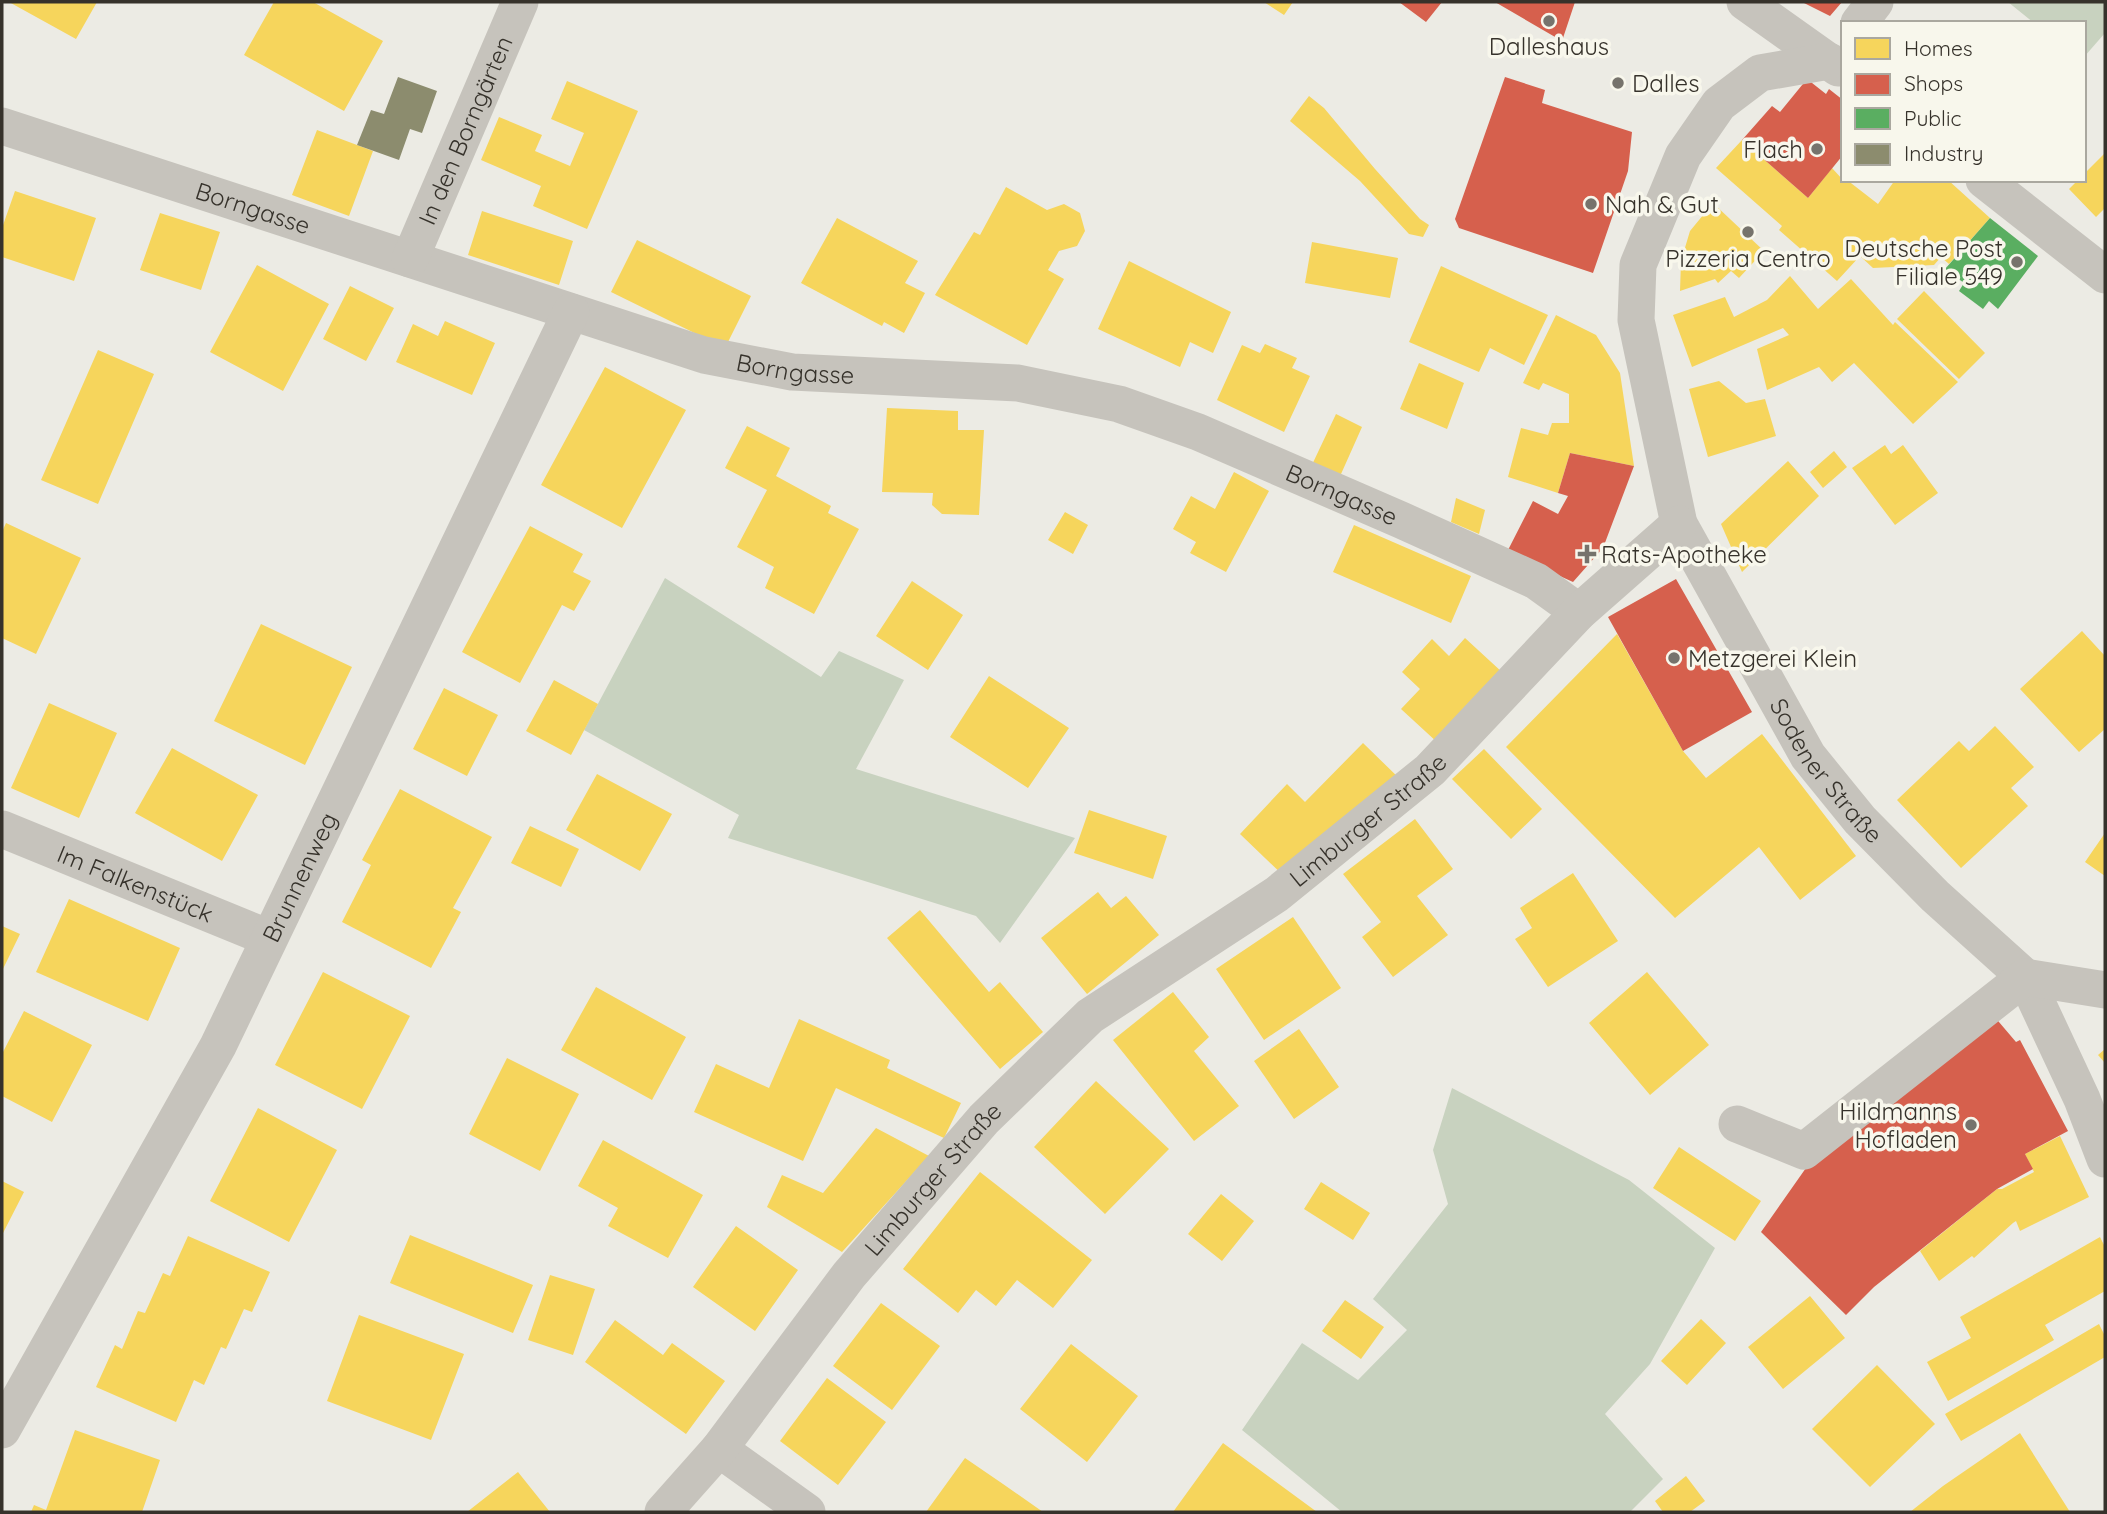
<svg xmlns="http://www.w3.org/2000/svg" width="2107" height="1514" viewBox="0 0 2107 1514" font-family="Quicksand,sans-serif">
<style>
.green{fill:#c8d2bf}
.homes{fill:#f6d55c}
.shops{fill:#d6604d}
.public{fill:#5aae61}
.industry{fill:#8c8c6e}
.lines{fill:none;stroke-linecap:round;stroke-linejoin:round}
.minor{stroke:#c6c3bc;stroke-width:37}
.poi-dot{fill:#76736c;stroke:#f8f7ec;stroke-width:2.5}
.labels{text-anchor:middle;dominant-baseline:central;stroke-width:7;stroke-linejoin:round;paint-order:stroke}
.poi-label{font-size:24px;fill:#36322b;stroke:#f8f7ec;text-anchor:start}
.street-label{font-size:24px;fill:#36322b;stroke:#f8f7ec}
</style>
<rect width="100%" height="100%" fill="#ecebe4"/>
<path class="green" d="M2008,2H2105V33L2084,57V23H2034Z
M665,578L821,677L839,651L904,680L856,769L1075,838L1000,943L976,916L728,838L739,815L584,730Z
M1452,1088L1629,1180L1715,1248L1650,1364L1605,1414L1663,1479L1630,1512H1342L1242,1430L1302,1343L1358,1380L1407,1330L1373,1299L1448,1204L1433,1150Z"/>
<path class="homes" d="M9,2H97L76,39Z
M274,2H313L383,41L344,111L244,55Z
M1264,2H1293L1284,15Z
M567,81L638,111L587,229L533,206L541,186L481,160L499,117L542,135L535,151L570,166L584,133L551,119Z
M1309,96L1324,108L1375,169L1420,219L1429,225L1423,237L1409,234L1360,181L1290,121Z
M317,130L373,151L349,216L292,195Z
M1742,140L1808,198L1832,168L1843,180H1847L1878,204L1895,180H1948L1990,218L1949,264L1941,257L1934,265L1873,268L1860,256L1837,281L1779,230L1782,226L1716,168Z
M2105,153V208L2096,217L2069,189L2078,180H2084V174Z
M1006,187L1047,210L1064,204L1080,213L1085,231L1077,246L1059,251L1048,270L1064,279L1027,345L935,295L974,232L980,235Z
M15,191L96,218L74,281L2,257V228Z
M1713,203L1764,251L1739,278L1731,271L1718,283L1715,279L1680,291L1681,261L1690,231Z
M482,211L573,241L559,285L468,255Z
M160,213L220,232L201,290L140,270Z
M837,218L918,261L905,283L925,293L904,333L884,322L882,326L801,283Z
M637,240L751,296L725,348L611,292Z
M1312,242L1398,258L1390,298L1305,283Z
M1129,261L1231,312L1213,353L1190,342L1180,367L1098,329Z
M257,265L329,304L283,391L210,352Z
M1441,266L1548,315L1524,365L1490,348L1479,372L1409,342Z
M1790,276L1818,309L1851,279L1893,325L1895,322L1958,382L1913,424L1854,363L1832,382L1819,367L1767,390L1757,349L1789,335L1783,328L1692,367L1673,315L1725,297L1734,317L1767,300Z
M350,286L394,308L366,361L323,339Z
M1924,291L1985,353L1959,379L1897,319Z
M1556,315L1596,335L1620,373L1634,466L1570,453L1558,493L1508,477L1521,428L1548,435L1552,423H1569V394L1543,383L1539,390L1523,383Z
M445,321L495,343L472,395L396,362L413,324L438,336Z
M1265,344L1297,358L1292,368L1310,376L1284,432L1217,400L1242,345L1260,353Z
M98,350L154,374L98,504L41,480Z
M1419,363L1464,383L1447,429L1400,409Z
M605,367L686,410L622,528L541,485Z
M1719,381L1746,403L1765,399L1776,436L1708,457L1689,389Z
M887,408L958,411V430H984L979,515L942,514L932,505L933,493L882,492Z
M1336,414L1362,427L1337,483L1310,469Z
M747,426L790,448L776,476L831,506L828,513L859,529L814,614L765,588L774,567L737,547L767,490L725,468Z
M1885,445L1891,454L1903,445L1938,493L1895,525L1852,468Z
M1834,451L1847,467L1823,488L1810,472Z
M1788,461L1819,496L1742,572L1721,524Z
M1234,472L1269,491L1226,572L1190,553L1196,542L1173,529L1191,496L1215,509Z
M1456,498L1485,510L1479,534L1451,522Z
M1065,512L1088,525L1073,554L1048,540Z
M6,523L81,558L36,654L2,638V532Z
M1354,525L1471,576L1451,623L1333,572Z
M530,526L583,554L573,572L591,581L574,611L562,605L520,683L462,652Z
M912,581L963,615L928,670L876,636Z
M261,624L352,667L305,765L214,721Z
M2082,631L2105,656V729L2079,752L2020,689Z
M1617,634L1683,751L1706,778L1762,734L1856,856L1800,900L1759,847L1675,918L1506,747Z
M1465,638L1503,673L1438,743L1401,709L1420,689L1402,672L1432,639L1449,656Z
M989,676L1069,728L1028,788L950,737Z
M554,680L598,704L571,755L526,731Z
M444,688L498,715L467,776L413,749Z
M49,703L117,733L79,818L11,788Z
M1995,726L2034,767L2011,788L2028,806L1961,868L1897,800L1959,741L1969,751Z
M1363,743L1403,782L1287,879L1240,834L1287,784L1305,802Z
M172,748L258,795L222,861L135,813Z
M1484,749L1542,809L1511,839L1452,779Z
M597,774L672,814L640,871L566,830Z
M400,789L492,837L453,908L461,912L431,968L342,922L371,865L362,860Z
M1089,810L1167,836L1153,879L1074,853Z
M1415,819L1453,869L1417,896L1448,935L1393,977L1362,937L1381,922L1343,874Z
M530,826L579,849L561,887L511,863Z
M2105,833V876L2085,862Z
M1573,873L1618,941L1548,987L1515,939L1532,928L1520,908Z
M1098,892L1111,908L1126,896L1159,935L1087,994L1041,938Z
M69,899L180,948L148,1021L36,972Z
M920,910L989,992L1000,982L1043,1032L1000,1069L887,938Z
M1293,917L1341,988L1264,1040L1216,969Z
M2,926L20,934L2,971Z
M323,972L410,1016L362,1109L275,1065Z
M1647,972L1709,1045L1650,1095L1589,1023Z
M596,987L686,1037L652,1100L561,1050Z
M1173,992L1209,1037L1194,1051L1239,1106L1194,1141L1113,1040Z
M24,1011L92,1045L52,1122L2,1096V1054Z
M799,1019L890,1060L887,1068L961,1103L944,1138L836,1088L803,1161L694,1112L716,1064L769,1088Z
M1299,1029L1339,1087L1294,1119L1254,1061Z
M2105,1049V1063L2098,1055Z
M507,1058L579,1094L540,1171L469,1134Z
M1096,1081L1169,1149L1105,1214L1034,1147Z
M258,1108L337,1150L289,1242L210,1201Z
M876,1128L929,1156L842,1252L767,1207L782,1175L823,1193Z
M2060,1136L2089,1197L2020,1231L2016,1221L2013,1223L1974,1258L1972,1256L1939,1281L1920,1251L1997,1189H2002L2034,1172L2025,1154Z
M603,1140L703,1195L668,1258L608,1226L618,1208L578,1186Z
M1679,1147L1761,1201L1735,1241L1653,1188Z
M980,1172L1092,1260L1053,1308L1017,1280L996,1306L976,1290L958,1313L903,1269Z
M2,1181L24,1192L2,1235Z
M1321,1182L1370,1213L1353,1240L1304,1209Z
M1221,1194L1254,1221L1222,1261L1188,1234Z
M736,1226L798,1270L755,1331L693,1287Z
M410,1235L533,1285L513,1333L390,1283Z
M188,1236L270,1272L252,1312L244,1309L226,1349L221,1347L204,1385L194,1380L176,1422L96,1387L115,1345L122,1349L138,1311L145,1313L163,1273L170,1276Z
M2100,1237L2105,1247V1291L2045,1325L2054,1340L1948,1401L1927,1362L1971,1338L1960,1317Z
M550,1275L595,1289L573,1355L528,1340Z
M1810,1296L1845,1338L1783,1389L1748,1347Z
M1345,1300L1384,1327L1361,1359L1322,1331Z
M881,1303L940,1346L892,1410L833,1366Z
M359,1315L464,1354L431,1440L327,1401Z
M1701,1319L1726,1343L1687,1385L1661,1361Z
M615,1320L663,1355L672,1343L725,1381L686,1434L585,1362Z
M2099,1324L2105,1336V1357L1961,1441L1945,1414Z
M1071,1344L1138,1396L1087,1462L1020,1409Z
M1877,1365L1935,1424L1870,1487L1812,1429Z
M827,1378L886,1422L838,1485L780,1441Z
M75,1430L160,1460L142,1512H31L34,1505L46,1510Z
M2020,1433L2070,1512H1910L1943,1486Z
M1223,1443L1317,1512H1173Z
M965,1458L1003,1484L1043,1512H926Z
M518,1472L550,1512H467Z
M1686,1476L1705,1501L1690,1512H1663L1655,1501Z"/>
<path class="shops" d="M1399,2H1442L1426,22Z
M1495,2H1575L1562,41Z
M1802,2H1842L1830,16Z
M1505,77L1545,90L1542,103L1632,132L1628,171L1593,273L1459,228L1455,219Z
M1807,79L1826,94L1829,89L1843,100V155L1808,198L1742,140L1772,106L1780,112Z
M1570,453L1634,466L1603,548L1573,582L1507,552L1533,501L1558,514L1568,496L1558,493Z
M1676,579L1752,712L1683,751L1608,617Z
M1993,1015L2016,1042L2020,1040L2068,1131L2025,1154L2033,1169L1997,1189L1874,1287L1846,1315L1761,1232L1820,1148Z"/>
<path class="public" d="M1990,218L2038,256L1998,309L1989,301L1983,309L1959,291L1964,283L1945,269Z"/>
<path class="industry" d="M398,77L437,91L422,133L410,129L399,160L357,145L371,110L384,114Z"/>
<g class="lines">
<g class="minor">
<path d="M1745,2L1838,68"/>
<path d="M1859,23L1875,2"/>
<path id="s1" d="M1829,61L1760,73L1719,104L1683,156L1638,265L1636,320L1679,524L1808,756L1860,820L1935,896L2025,977L2082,1099L2105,1159"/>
<path id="s2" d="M2,126L704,355L792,372L1018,383L1119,404L1198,432L1401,520L1536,581L1579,612"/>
<path d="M1984,180L2105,275"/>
<path id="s3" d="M410,259L520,2"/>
<path id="s4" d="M2,829L269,938"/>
<path d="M1737,1124L1804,1151L2025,977L2105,990"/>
<path id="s5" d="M2,1430L218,1046L571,312"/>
<path d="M719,1449L807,1512"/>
<path id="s6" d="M663,1512L719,1449L849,1275L984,1119L1090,1016L1277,894L1430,770L1579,612L1679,524"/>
</g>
</g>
<g class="poi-dot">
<circle cx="1549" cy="21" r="7"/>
<circle cx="1618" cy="83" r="7"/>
<circle cx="1817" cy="149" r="7"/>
<circle cx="1591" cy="204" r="7"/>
<circle cx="1748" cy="232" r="7"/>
<circle cx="2017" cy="262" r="7"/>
<path d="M1583.5 543.5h7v7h7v7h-7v7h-7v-7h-7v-7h7z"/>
<circle cx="1674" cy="658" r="7"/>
<circle cx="1971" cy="1125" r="7"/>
</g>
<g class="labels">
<g class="poi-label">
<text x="1549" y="46" text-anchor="middle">Dalleshaus</text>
<text x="1632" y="83">Dalles</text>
<text x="1803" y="149" text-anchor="end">Flach</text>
<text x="1605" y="204">Nah &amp; Gut</text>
<text x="2003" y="248" text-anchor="end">Deutsche Post<tspan x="2003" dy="28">Filiale 549</tspan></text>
<text x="1748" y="258" text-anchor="middle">Pizzeria Centro</text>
<text x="1601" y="554">Rats-Apotheke</text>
<text x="1688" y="658">Metzgerei Klein</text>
<text x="1957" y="1111" text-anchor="end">Hildmanns<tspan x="1957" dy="28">Hofladen</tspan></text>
</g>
<g class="street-label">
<text stroke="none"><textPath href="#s3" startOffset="140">In den Borngärten</textPath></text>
<text stroke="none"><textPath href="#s2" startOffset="264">Borngasse</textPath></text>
<text stroke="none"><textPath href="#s2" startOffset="831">Borngasse</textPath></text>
<text stroke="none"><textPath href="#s2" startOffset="1398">Borngasse</textPath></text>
<text stroke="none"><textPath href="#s1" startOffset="854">Sodener Straße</textPath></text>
<text stroke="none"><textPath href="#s6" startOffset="996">Limburger Straße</textPath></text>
<text stroke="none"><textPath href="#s5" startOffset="628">Brunnenweg</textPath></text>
<text stroke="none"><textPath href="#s4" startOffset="144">Im Falkenstück</textPath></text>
<text stroke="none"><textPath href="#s6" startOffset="429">Limburger Straße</textPath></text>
</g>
</g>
<rect width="2107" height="1514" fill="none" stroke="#36322b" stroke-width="7"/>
<rect x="1841" y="21" width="245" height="161" fill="#f8f7ec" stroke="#aaa89f" stroke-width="2"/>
<rect x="1855" y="38" width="35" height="21" fill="#f6d55c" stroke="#aaa89f" stroke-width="2"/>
<text x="1904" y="56" font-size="21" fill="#36322b">Homes</text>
<rect x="1855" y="74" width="35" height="21" fill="#d6604d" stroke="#aaa89f" stroke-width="2"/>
<text x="1904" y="91" font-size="21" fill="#36322b">Shops</text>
<rect x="1855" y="108" width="35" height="21" fill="#5aae61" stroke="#aaa89f" stroke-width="2"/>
<text x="1904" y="126" font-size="21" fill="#36322b">Public</text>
<rect x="1855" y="144" width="35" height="21" fill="#8c8c6e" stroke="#aaa89f" stroke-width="2"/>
<text x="1904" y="161" font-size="21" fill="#36322b">Industry</text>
</svg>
